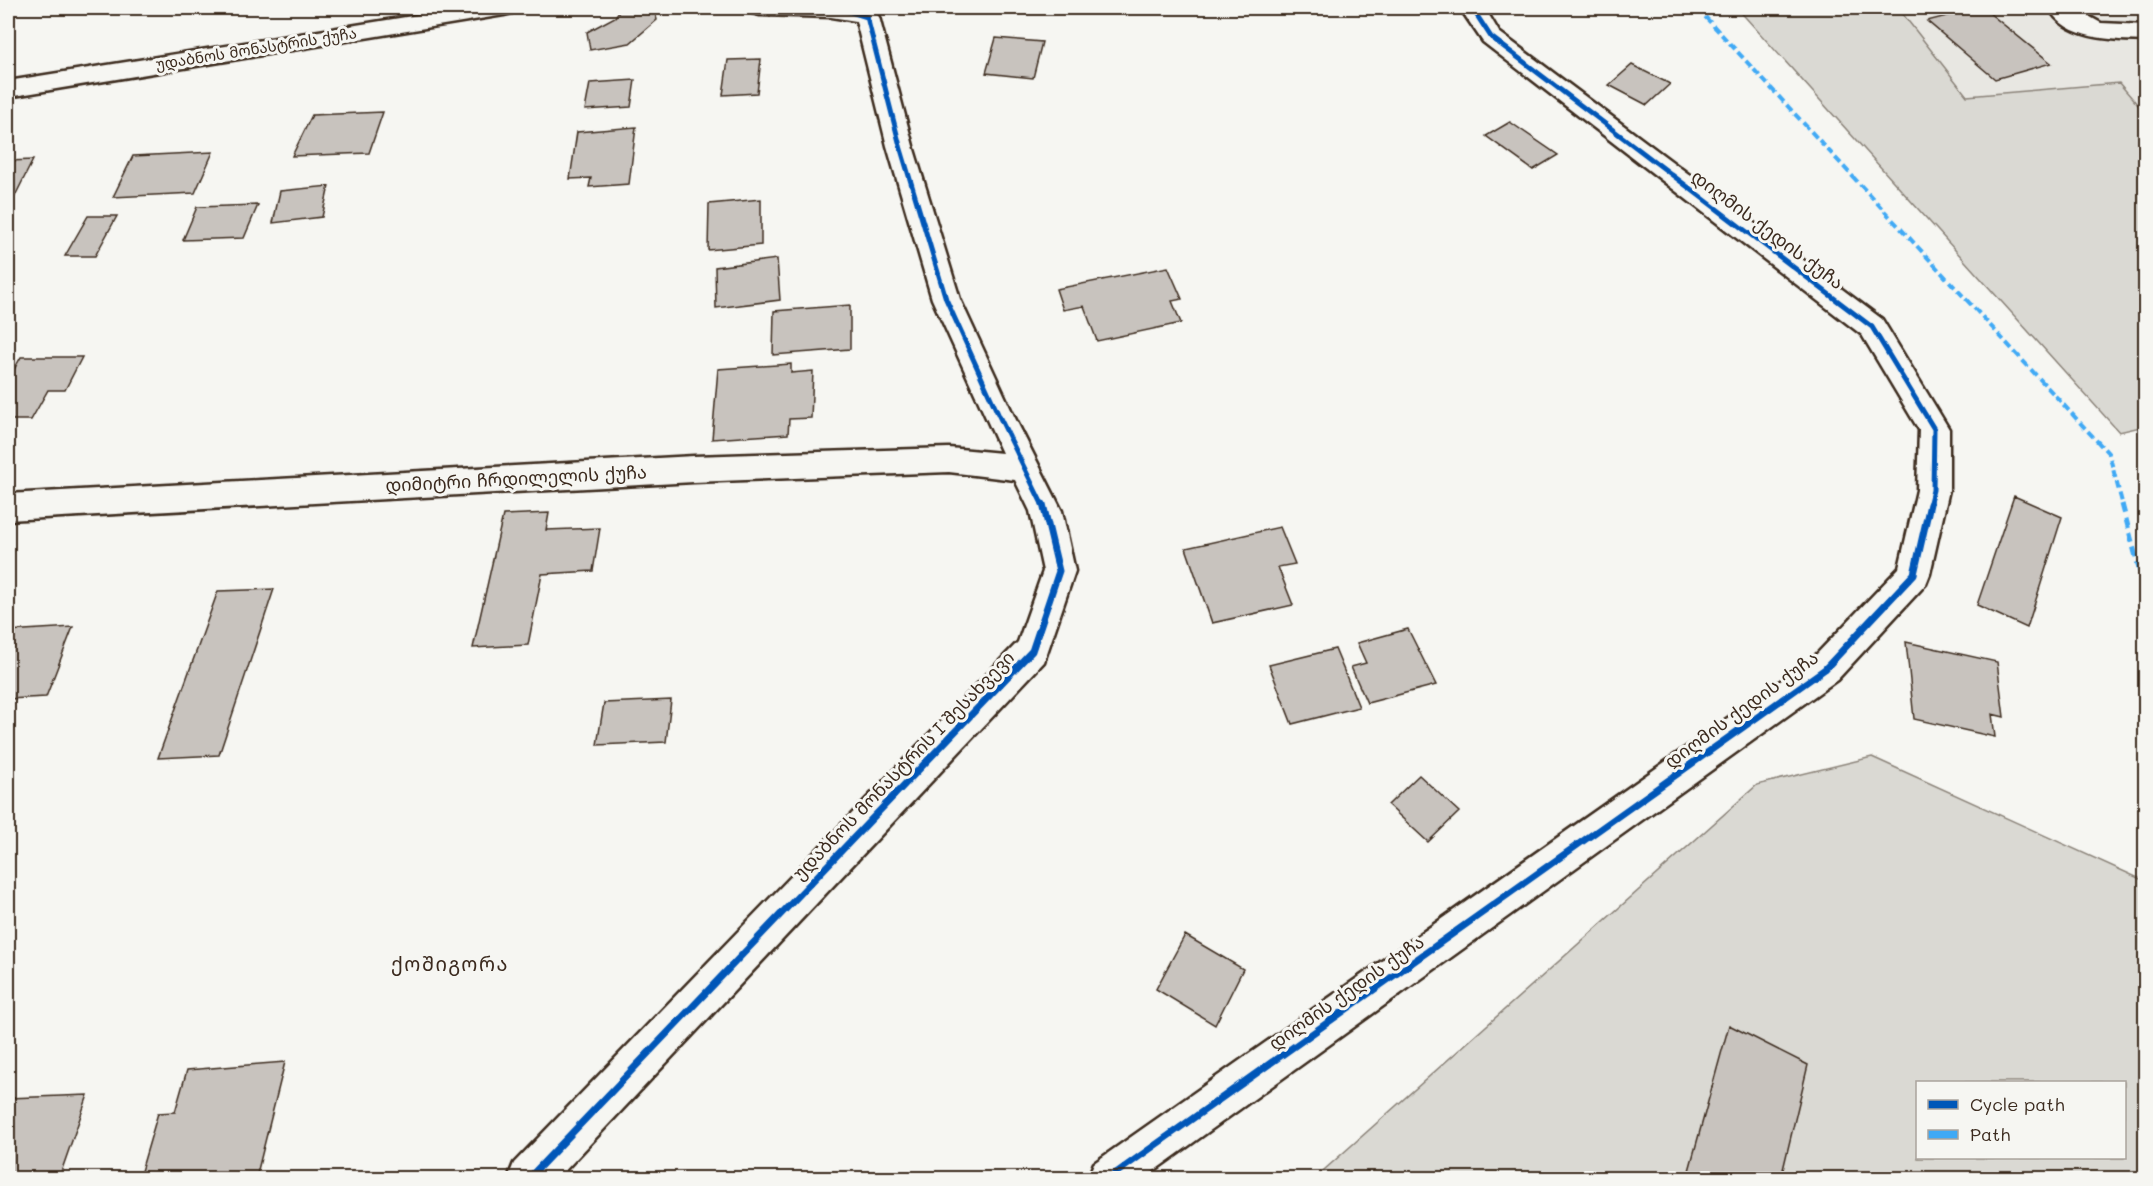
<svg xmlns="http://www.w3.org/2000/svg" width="2153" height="1186" viewBox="0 0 2153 1186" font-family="Mali,'Noto Sans Georgian',sans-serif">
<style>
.built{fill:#e8e7e2}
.green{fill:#dad9d3;stroke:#8a8278;stroke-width:1.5;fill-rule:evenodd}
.building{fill:#c8c3be;stroke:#3b2a1e;stroke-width:1.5}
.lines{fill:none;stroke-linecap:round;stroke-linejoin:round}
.street-casing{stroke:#3b2a1e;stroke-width:5}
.street{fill:#f6f6f2;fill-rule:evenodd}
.quiet-far1{stroke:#3fa9f5;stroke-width:4;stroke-dasharray:8 4;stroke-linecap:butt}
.quiet{stroke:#3fa9f5;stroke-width:5;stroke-dasharray:10 5;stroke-linecap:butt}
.cycleway-far1-casing{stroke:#f6f6f2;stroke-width:8}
.cycleway-casing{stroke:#f6f6f2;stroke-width:10}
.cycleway-far1{stroke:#0057b8;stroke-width:5}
.cycleway{stroke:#0057b8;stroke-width:7}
.labels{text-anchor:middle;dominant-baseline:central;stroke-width:6;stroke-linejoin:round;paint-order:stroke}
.far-street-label{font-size:15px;fill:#3b2a1e;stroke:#f6f6f2}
.street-label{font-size:18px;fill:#3b2a1e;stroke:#f6f6f2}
.neighbourhood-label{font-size:20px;letter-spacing:1.5px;fill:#3b2a1e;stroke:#f6f6f2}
</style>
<rect width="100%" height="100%" fill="#f6f6f2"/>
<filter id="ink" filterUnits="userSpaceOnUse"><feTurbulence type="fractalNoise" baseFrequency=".0167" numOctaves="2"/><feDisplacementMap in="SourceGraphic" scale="12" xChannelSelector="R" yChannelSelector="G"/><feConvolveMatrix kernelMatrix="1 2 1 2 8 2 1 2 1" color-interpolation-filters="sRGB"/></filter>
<g filter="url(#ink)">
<path class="built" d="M1898,8H2145V113L2119,83L1966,96Z"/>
<path class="green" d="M1737,8H1898L1967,96L2119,83L2145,113V426L2119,432Z
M1872,757L2145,881V1178H1315L1757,785ZM1918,1082H2124V1158H1918Z"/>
<path class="building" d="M621,8H654L657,20L630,43L590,50L587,32L615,17Z
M1978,8H1983L2051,63L1995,79L1927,21Z
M2074,8H2146V13H2077Z
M996,38L1042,42L1033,78L986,73Z
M761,59L757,93L723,95L728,60Z
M1632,65L1670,84L1647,105L1609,85Z
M635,80L631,107L585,110L590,83Z
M383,112L369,153L292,156L312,115Z
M1510,122L1558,155L1533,170L1486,136Z
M636,127L629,184L589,187L591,178L570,179L577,132Z
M213,152L195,193L113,197L133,156Z
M33,160L8,210V161Z
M329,186L322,217L273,223L280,191Z
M761,199V245L708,250L709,204Z
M258,205L244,238L183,240L197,207Z
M88,216H117L95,256H65Z
M777,259L780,300L716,308L715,267Z
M1168,267L1182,299L1172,301L1181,323L1097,341L1084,306L1063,310L1056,289Z
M850,305V349L773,355L774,311Z
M21,357H82L65,390H48L31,420H8V380Z
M791,364V373L813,371L811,418L789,419L788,434L712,439L718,369Z
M2014,496L2062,517L2027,628L1977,605Z
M549,513L546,530L600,528L593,571L542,574L528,645L473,648L503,515Z
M1280,527L1295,564L1278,567L1293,605L1212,623L1186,548Z
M274,589L219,755L158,758L218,591Z
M73,627L46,697L8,699V631Z
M1408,629L1436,685L1367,703L1351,667L1366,663L1357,643Z
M1906,642L1997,662L2004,717L1992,714L1995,737L1914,719Z
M1335,649L1359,707L1292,724L1269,665Z
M671,700L666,742L597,745L604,703Z
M1419,775L1459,812L1428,842L1388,805Z
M1185,935L1243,969L1215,1025L1156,989Z
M1729,1025L1808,1065L1781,1178H1687Z
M285,1062L256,1178H139L158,1113L175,1112L187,1070Z
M88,1095L59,1178H8V1098Z"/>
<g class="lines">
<g class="street-casing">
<path id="street" d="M462,8H516L512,13L504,15L8,97V81Z
M748,8H865L875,12L879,17L913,146L960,299L1014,416L1062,511L1075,571L1044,662L558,1178H508L514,1163L1018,642L1043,571L1030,511L1015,480L949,472L694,482L8,520V494L694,456L949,448L1002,453L932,299L887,146L856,21L831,17L760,15L752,13Z
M1469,8H1494L1489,15L1499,32L1882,319L1949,429V490L1930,574L1926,584L1837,680L1144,1178H1088L1094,1163L1813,658L1899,568L1917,490L1919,430L1862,335L1483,42L1464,14Z
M2049,8H2074L2101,23L2146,25V41C2114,40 2065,40 2049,8Z"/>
</g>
<use href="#street" class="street"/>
<path class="quiet-far1" d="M1697,8L2109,454L2123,506"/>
<path class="quiet" d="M2122,504L2146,595"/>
<g class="cycleway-far1-casing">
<path id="cycleway-far1" d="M760,8L845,10L867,17L900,146L946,299L999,416L1043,506
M1483,8L1476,14L1491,37L1872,327L1934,429L1933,490L1929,506"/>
</g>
<g class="cycleway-casing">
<path id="cycleway" d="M529,1178L1032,651L1059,571L1043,504
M1109,1178L1825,669L1914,574L1930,504"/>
</g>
<use href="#cycleway-far1" class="cycleway-far1"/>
<use href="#cycleway" class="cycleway"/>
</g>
</g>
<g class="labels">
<g class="far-street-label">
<text transform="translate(256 48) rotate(-9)">უდაბნოს მონასტრის ქუჩა</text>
</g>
<g class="street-label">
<text transform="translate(1768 229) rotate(37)">დიღმის ქედის ქუჩა</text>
<text transform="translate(516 478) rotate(-3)">დიმიტრი ჩრდილელის ქუჩა</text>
<text transform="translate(1741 709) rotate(-36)">დიღმის ქედის ქუჩა</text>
<text transform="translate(903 765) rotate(-46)">უდაბნოს მონასტრის I შესახვევი</text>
<text transform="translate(1346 992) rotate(-35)">დიღმის ქედის ქუჩა</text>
</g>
<g class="neighbourhood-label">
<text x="450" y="963">ქოშიგორა</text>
</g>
</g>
<rect width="2153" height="1186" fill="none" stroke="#f6f6f2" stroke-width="30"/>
<rect x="15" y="15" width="2123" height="1156" fill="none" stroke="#3b2a1e" stroke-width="2" filter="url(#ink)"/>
<rect x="1916" y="1081" width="210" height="78" fill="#f6f6f2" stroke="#aba49d" stroke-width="1.5"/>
<rect x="1928" y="1100" width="30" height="9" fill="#0057b8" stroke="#aba49d" stroke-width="1.5"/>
<text x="1970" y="1111" font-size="18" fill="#3b2a1e">Cycle path</text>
<rect x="1928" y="1130" width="30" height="9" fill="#3fa9f5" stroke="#aba49d" stroke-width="1.5"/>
<text x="1970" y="1141" font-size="18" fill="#3b2a1e">Path</text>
</svg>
